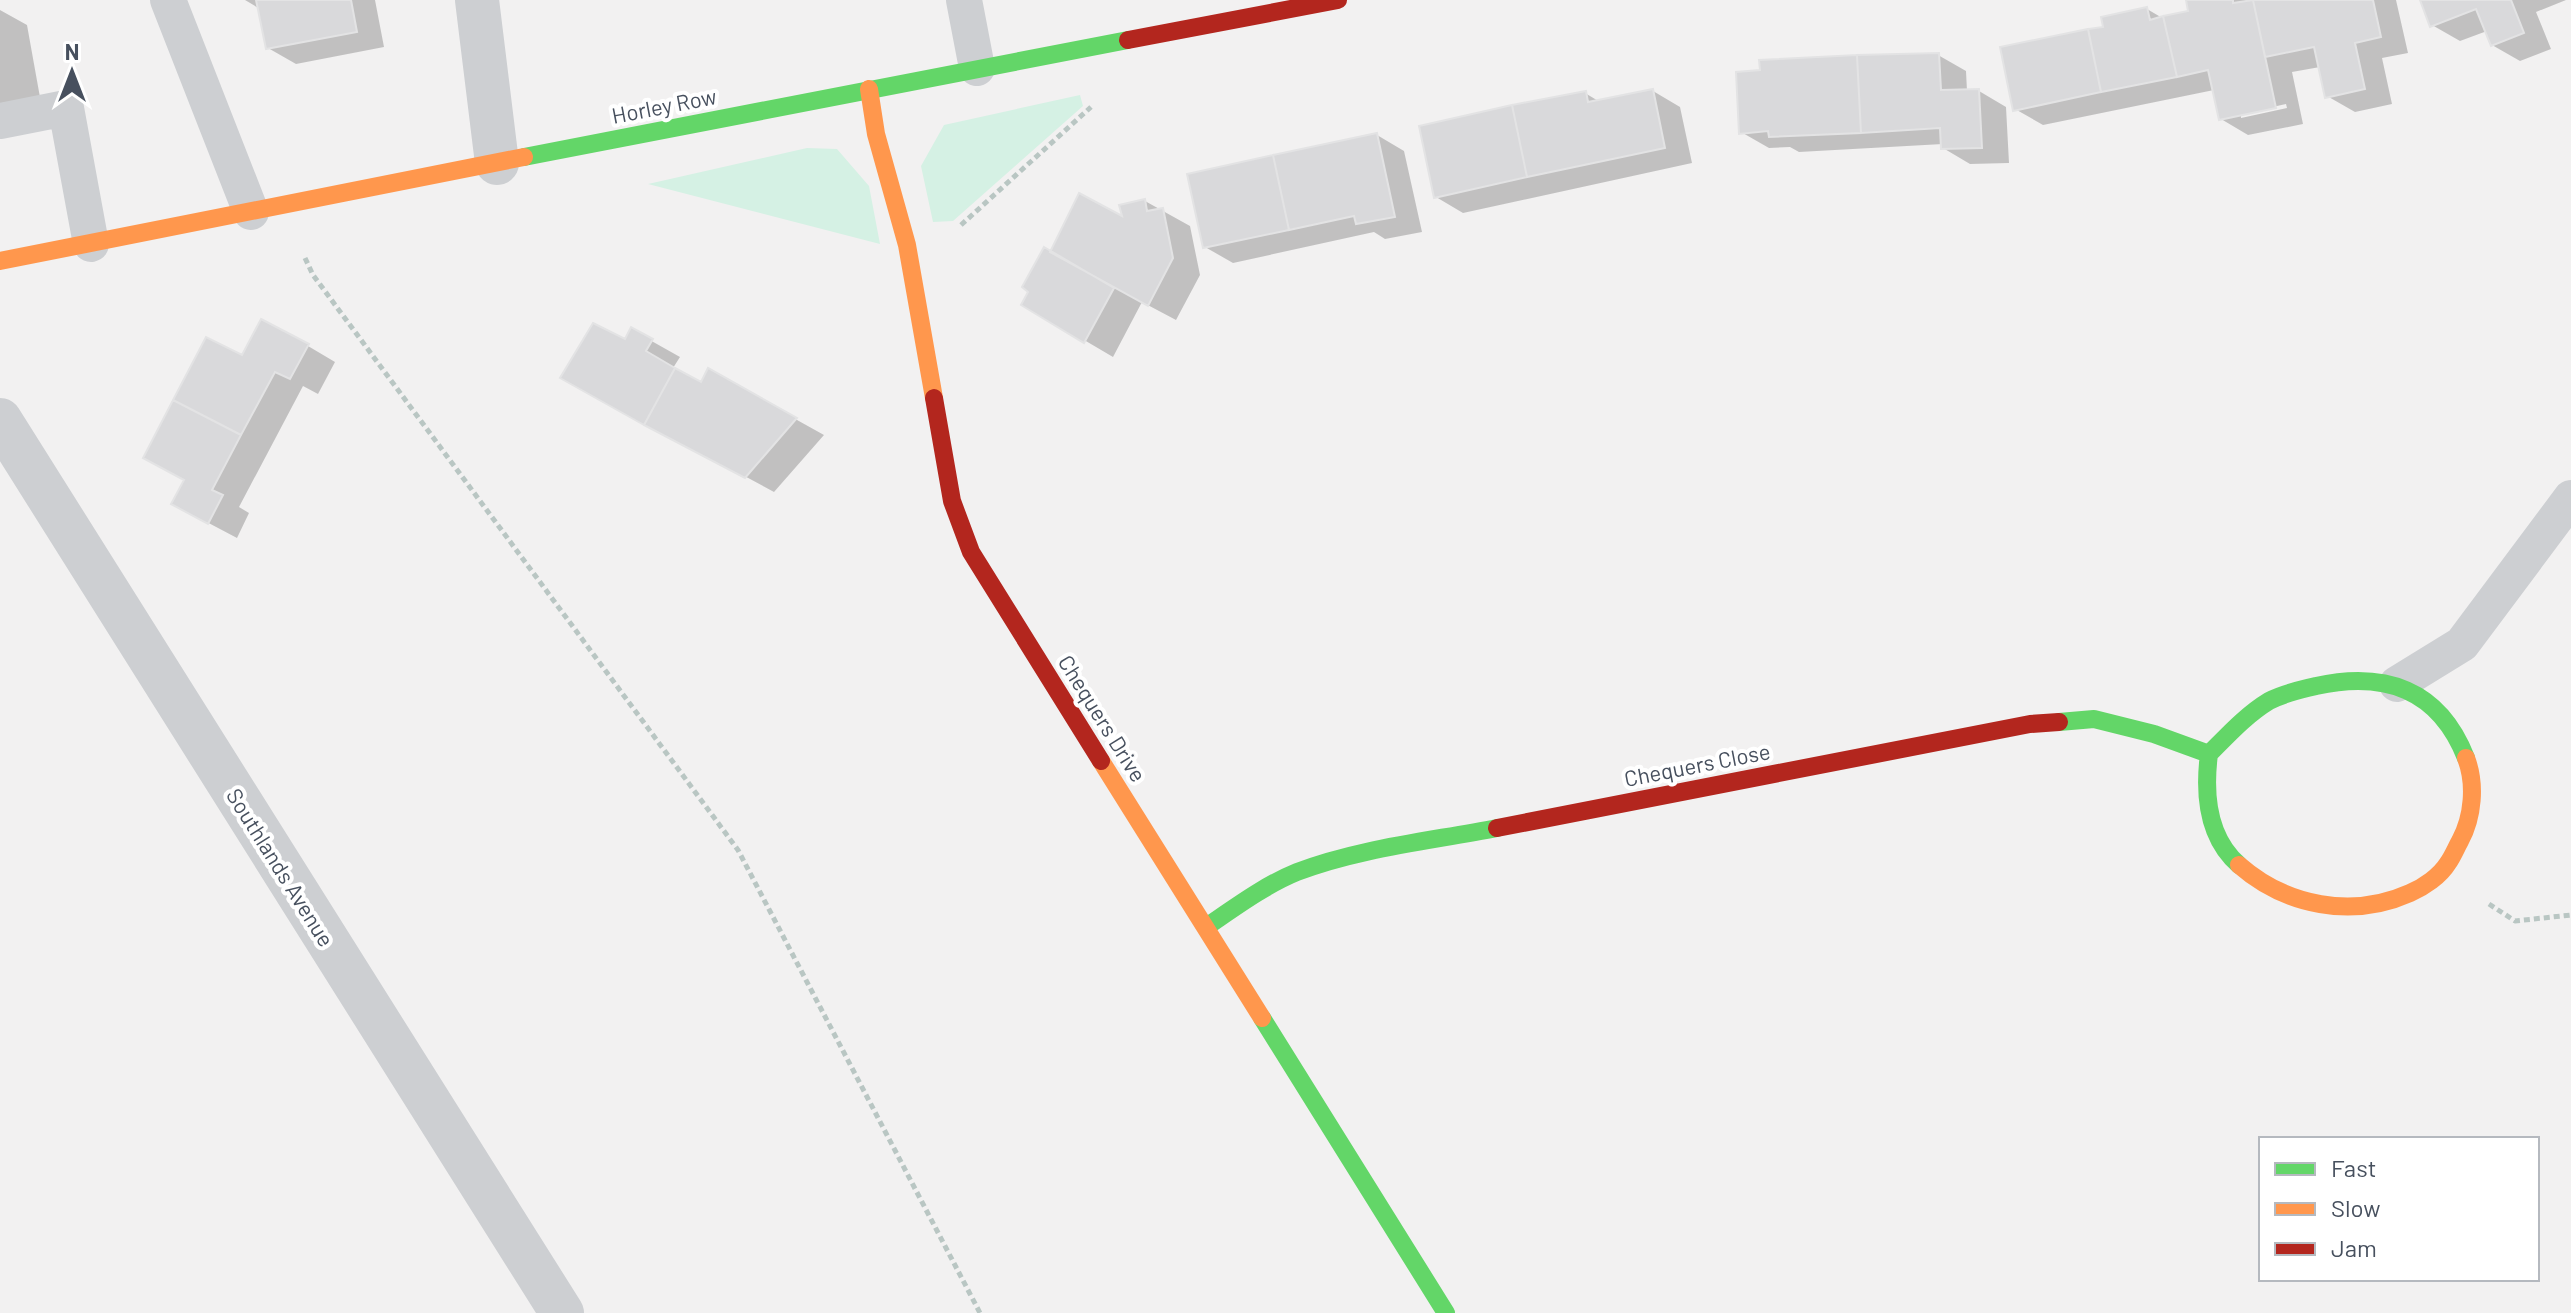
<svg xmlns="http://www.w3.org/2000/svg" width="2571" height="1313" viewBox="0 0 2571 1313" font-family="Barlow,sans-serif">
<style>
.green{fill:#d5f1e4}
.shadow{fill:#0003;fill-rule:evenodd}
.building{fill:#d9d9db;stroke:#e3e3e4;stroke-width:2}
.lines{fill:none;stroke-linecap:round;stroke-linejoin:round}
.path{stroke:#b9c6c3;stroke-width:5;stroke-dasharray:6 4;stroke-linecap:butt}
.lane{stroke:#cdcfd2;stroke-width:36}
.street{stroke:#cdcfd2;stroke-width:44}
.fast{stroke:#63d668;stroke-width:18}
.slow{stroke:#ff974d;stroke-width:18}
.jam{stroke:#b3261e;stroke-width:18}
.labels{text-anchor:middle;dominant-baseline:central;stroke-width:8;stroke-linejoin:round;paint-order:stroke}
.street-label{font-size:22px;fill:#47505e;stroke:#fff}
</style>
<rect width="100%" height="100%" fill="#f2f1f1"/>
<path class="green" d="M1080,95L1083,106L953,221L933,222L921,166L944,125Z
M807,148L837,149L869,186L880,244L648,184Z"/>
<path class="shadow" d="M245,0H375L384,47L296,64L268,48L260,9Z
M2192,0H2396L2408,53L2382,58L2392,104L2355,112L2327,96L2320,67L2292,72L2303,124L2248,135L2221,119L2214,90L2043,125L2015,109L2106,28L2147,9L2164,19L2190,13ZM2286,104L2287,108L2241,118V114Z
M2422,0H2566L2536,12L2551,49L2520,61L2492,45L2487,31L2460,41L2432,25Z
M0,10L27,25L43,114L0,122Z
M1938,55L1966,71L1967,91H1979L2006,107L2009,163L1970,164L1943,148V144L1799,152L1790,147L1769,148L1741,132Z
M1653,91L1680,107L1692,163L1463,213L1436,197L1585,93L1600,102Z
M1377,135L1404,151L1422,232L1385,239L1374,232L1233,263L1205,247Z
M1145,201L1190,226L1200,275L1176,320L1142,302L1113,357L1023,304L1051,254L1124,219Z
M632,330L680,357L673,368L701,384L709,371L824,435L774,492L590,393Z
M308,346L335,362L318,394L303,386L239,507L249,513L237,538L201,519L243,358Z"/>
<path class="building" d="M256,0H351L357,32L266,49Z
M2186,0H2233V3L2253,0L2276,108L2219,120L2208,70L2177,77L2163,16L2188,11Z
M2253,0H2373L2381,37L2355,43L2365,89L2325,98L2314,47L2265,57Z
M2420,0H2511L2524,33L2491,46L2476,9L2430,27Z
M2147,7L2150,20L2163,16L2177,77L2101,92L2088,29L2103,27L2101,17Z
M2088,29L2101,92L2013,111L2000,47Z
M1939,53L1941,90L1979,89L1982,148L1941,149L1940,128L1861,133L1857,55Z
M1857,55L1861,133L1769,137L1768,131L1739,134L1736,72L1760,70L1759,60Z
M1653,89L1665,148L1527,177L1512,105L1586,91L1588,102Z
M1512,105L1527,177L1434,198L1419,126Z
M1377,133L1395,217L1356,224L1354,216L1289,230L1273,155Z
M1273,155L1289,230L1203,248L1187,174Z
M1079,193L1122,216L1119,205L1145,199L1147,211L1163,208L1173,258L1148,306L1050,252Z
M1044,247L1114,288L1084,343L1021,305L1028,292L1022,287Z
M261,319L309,344L290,379L275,372L241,435L173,400L206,337L242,355Z
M593,323L625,339L631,327L653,339L646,351L675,368L644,425L560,378Z
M675,368L701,382L708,368L797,418L745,478L644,425Z
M173,400L241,435L212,490L223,495L208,524L171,504L184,480L143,458Z"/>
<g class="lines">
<path class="path" d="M961,225L1091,107
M305,258L313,275L738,850L980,1313
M2489,904L2515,921L2571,915"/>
<path class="lane" d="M168,0L251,212
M964,0L977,68
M0,121L66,108L91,244
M2397,684L2462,644L2571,498"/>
<path class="street" d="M477,0L497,163
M0,420L562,1313"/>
<path class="fast" d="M524,157L1128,40
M2059,722L2094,719L2154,734L2209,754C2228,735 2246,715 2269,701C2284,693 2300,690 2316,686C2385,671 2439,689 2466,758
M2209,754C2204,793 2207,837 2239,865
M1206,927C1234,908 1265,885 1297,872C1360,848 1431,841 1497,828
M1262,1018L1446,1313"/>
<path class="slow" d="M869,89L876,134L907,245L934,398
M0,261L524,157
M1101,761L1262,1018
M2239,865C2286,906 2352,919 2410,893C2424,887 2440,876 2448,863C2453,856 2456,848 2460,841C2473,817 2476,784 2466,758"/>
<path class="jam" d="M1128,40L1338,0
M934,398L952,501L971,552L1101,761
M1497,828L2030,724L2059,722"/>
</g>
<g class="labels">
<g class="street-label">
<text transform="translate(664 105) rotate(-11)">Horley Row</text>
<text transform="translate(1103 718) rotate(58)">Chequers Drive</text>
<text transform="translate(1697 764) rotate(-11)">Chequers Close</text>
<text transform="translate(281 867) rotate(58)">Southlands Avenue</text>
</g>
</g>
<rect x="2259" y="1137" width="280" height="144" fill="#ffffff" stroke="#b5b9bf" stroke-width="2"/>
<rect x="2275" y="1163" width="40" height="12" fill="#63d668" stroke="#b5b9bf" stroke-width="2"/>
<text x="2331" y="1177" font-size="24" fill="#47505e">Fast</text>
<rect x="2275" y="1203" width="40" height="12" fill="#ff974d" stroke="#b5b9bf" stroke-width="2"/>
<text x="2331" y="1217" font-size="24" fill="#47505e">Slow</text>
<rect x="2275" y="1243" width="40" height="12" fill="#b3261e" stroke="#b5b9bf" stroke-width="2"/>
<text x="2331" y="1257" font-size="24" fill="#47505e">Jam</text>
<g transform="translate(72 72)" stroke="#ffffff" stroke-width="6" paint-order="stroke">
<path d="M0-6L14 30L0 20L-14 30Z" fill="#47505e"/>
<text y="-12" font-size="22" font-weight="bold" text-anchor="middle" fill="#47505e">N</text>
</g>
</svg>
